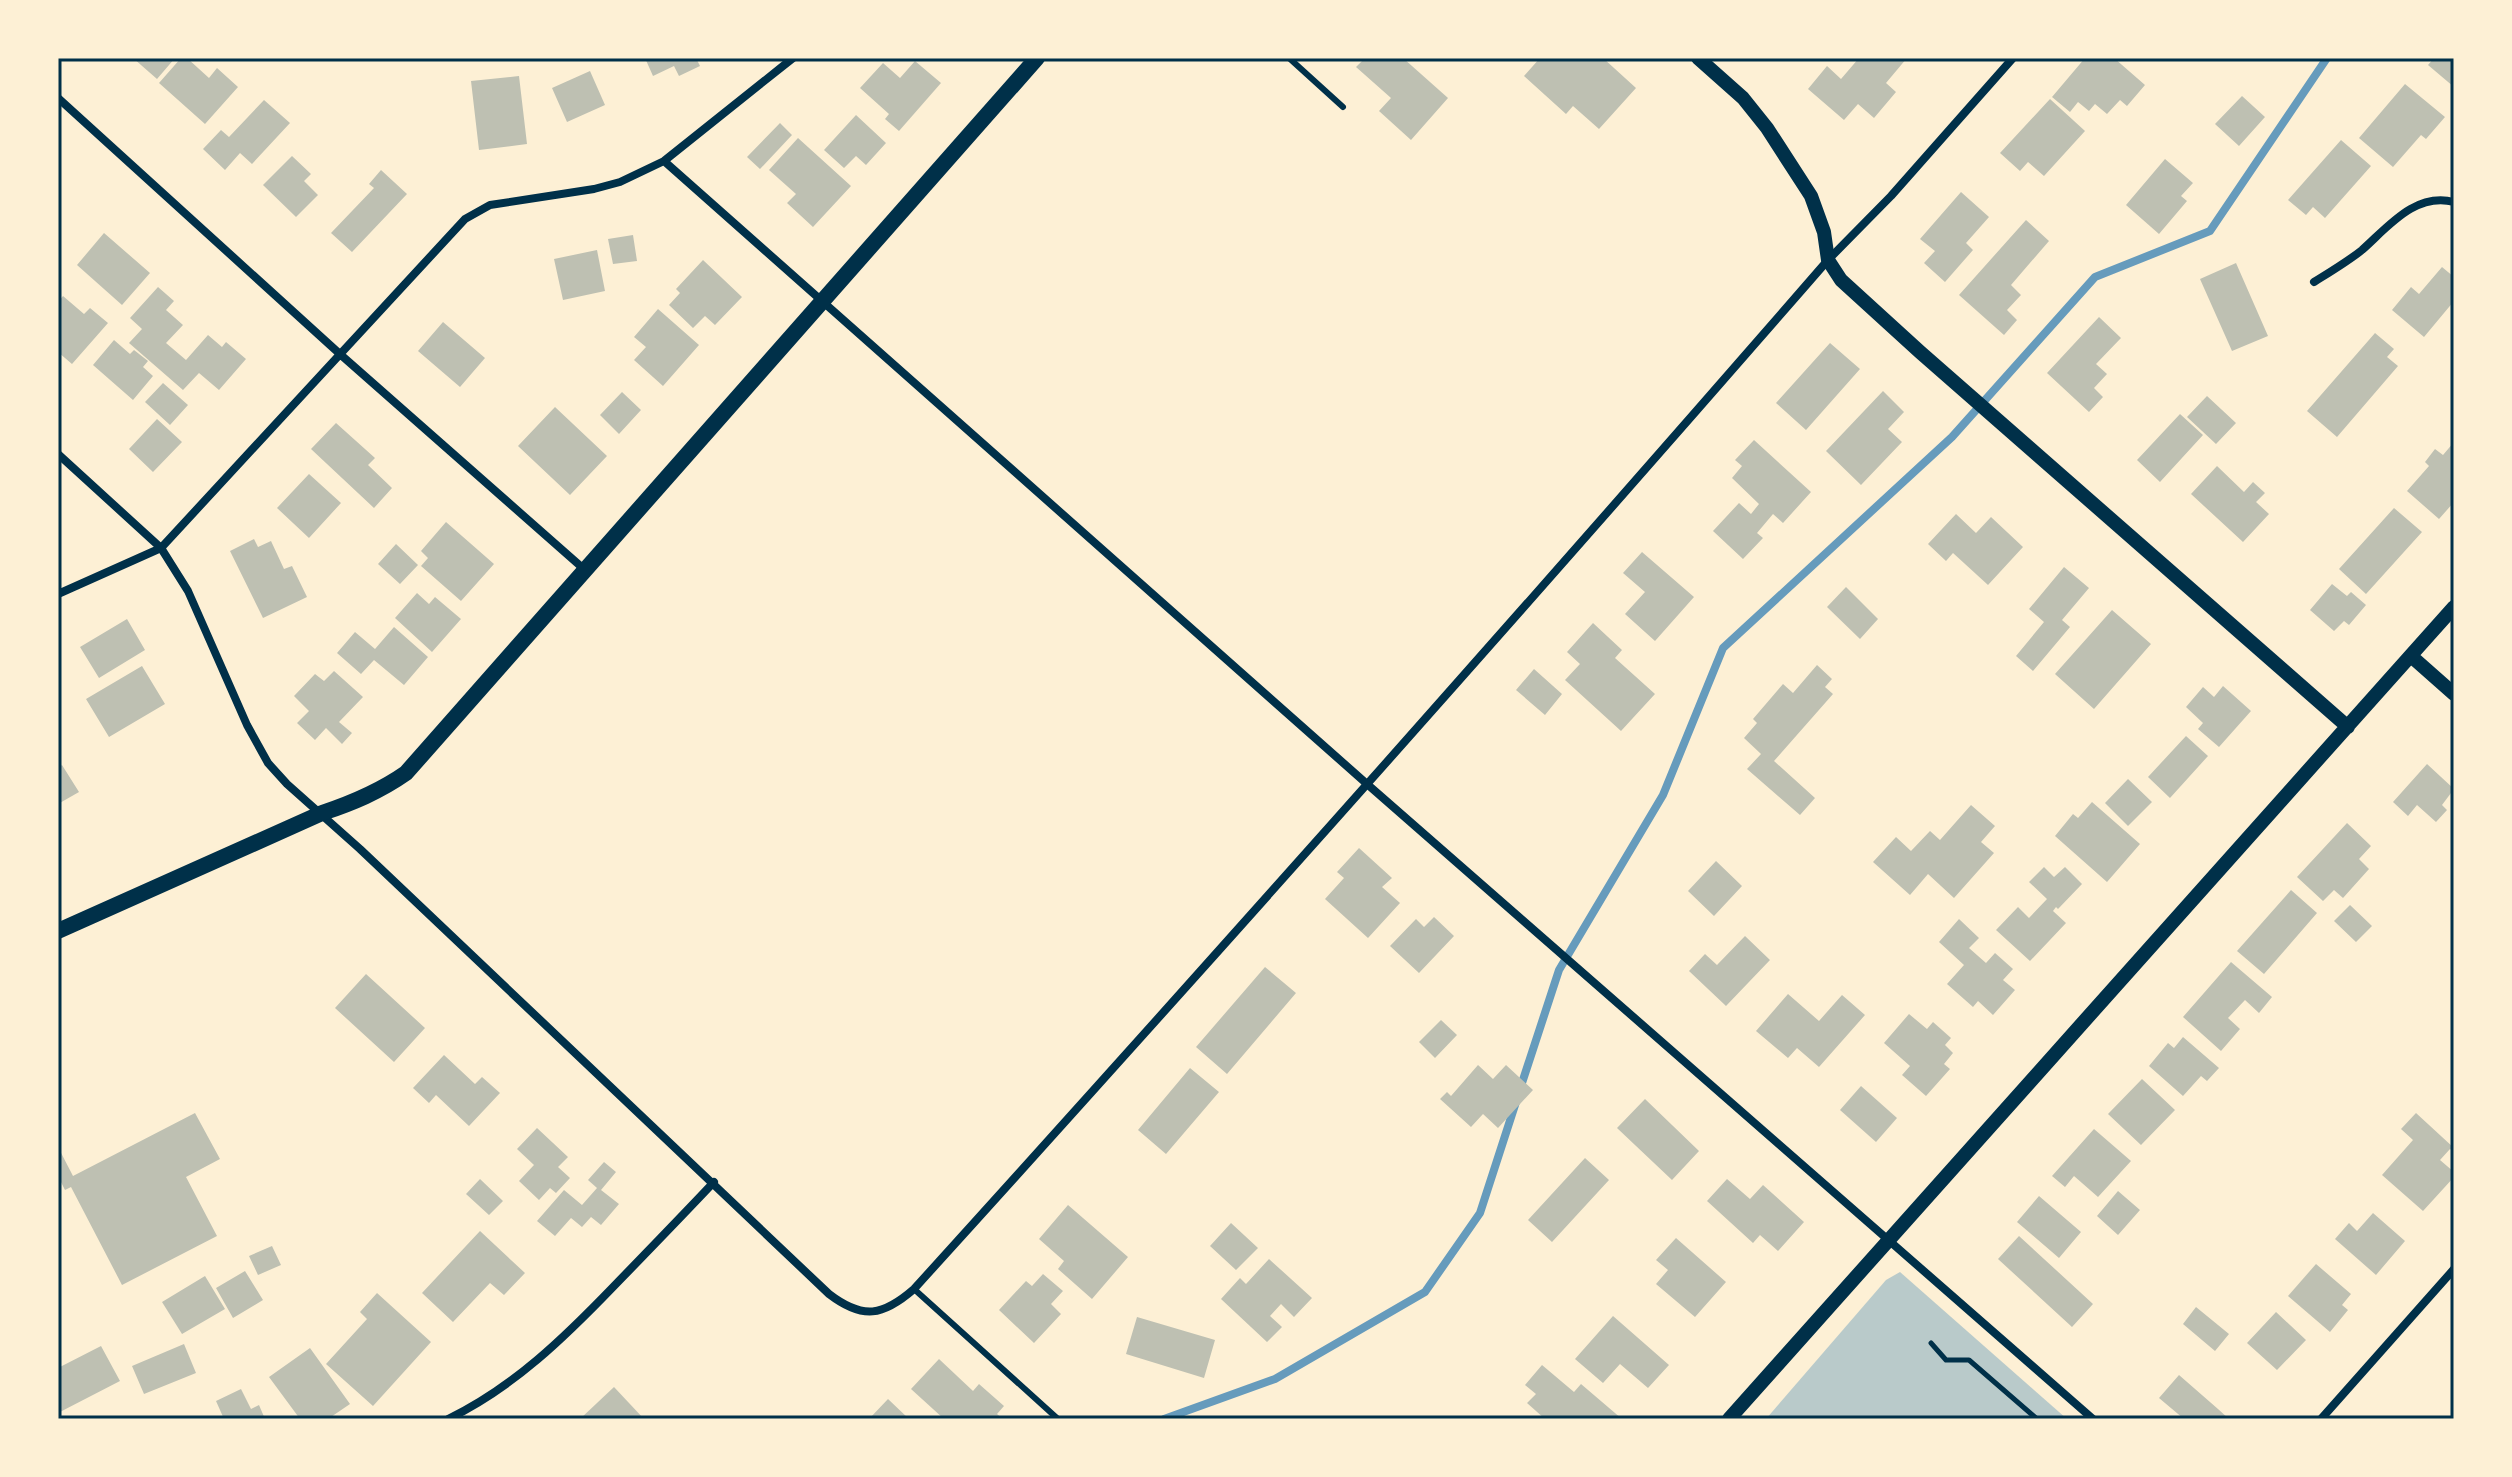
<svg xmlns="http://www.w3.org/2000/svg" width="2512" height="1477" viewBox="0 0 2512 1477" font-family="'Nunito Sans',sans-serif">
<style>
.green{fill:#b9caca}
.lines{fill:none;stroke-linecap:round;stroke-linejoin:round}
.stream{stroke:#669bbc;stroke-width:8}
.building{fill:#bec0b2}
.path{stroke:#003049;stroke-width:5}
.service{stroke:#003049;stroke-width:6}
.minor{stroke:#003049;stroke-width:8}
.tertiary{stroke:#003049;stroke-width:14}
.secondary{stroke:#003049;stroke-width:16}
.neatline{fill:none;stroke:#003049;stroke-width:3}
</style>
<rect width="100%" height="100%" fill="#fdf0d5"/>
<path class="green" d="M1900,1272L2067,1419H1766L1886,1280Z"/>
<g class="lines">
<path class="stream" d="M1520,1089L1559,970L1663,795L1723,648L1952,437L2095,277L2210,231L2327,58
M1164,1419L1275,1379L1425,1292L1480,1213L1516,1102"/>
</g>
<path class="building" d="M133,58H175L157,79Z
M181,58H187L209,78L217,68L238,87L205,124L159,83Z
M645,58H696L700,66L679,76L674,66L653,76Z
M1365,58H1403L1448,98L1411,140L1379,111L1391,98L1356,67Z
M1540,58H1603L1636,88L1599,129L1573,106L1566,114L1524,76Z
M1859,58H1907L1886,83L1896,92L1874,118L1858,104L1844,120L1808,89L1827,66L1841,79Z
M2085,58H2114L2145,85L2127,106L2120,100L2107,114L2095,104L2089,111L2078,102L2070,112L2052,97Z
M2434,58H2454V87L2428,65Z
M915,61L941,83L899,131L885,119L889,114L860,88L883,63L900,78Z
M590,71L605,105L567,122L552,88Z
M519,76L527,144L479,150L471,81Z
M2405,84L2445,117L2426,139L2421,135L2393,167L2359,138Z
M2242,96L2265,117L2239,146L2215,124Z
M2050,99L2085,131L2044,176L2028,162L2020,171L2000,153Z
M264,100L290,123L252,164L240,153L225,170L203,149L221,130L229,137Z
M856,115L886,143L866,165L856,156L844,168L824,150Z
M780,123L792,135L760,169L747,157Z
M798,138L851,186L813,227L787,203L796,194L769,170Z
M2341,140L2371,166L2325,218L2313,207L2306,215L2288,200Z
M292,156L311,174L304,181L318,195L296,217L263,185Z
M2165,159L2193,183L2181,196L2187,201L2159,234L2126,205Z
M381,170L407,194L352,252L331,233L374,188L369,184Z
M1961,192L1989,217L1966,243L1973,250L1945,282L1924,263L1935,251L1920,239Z
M2026,220L2049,241L2011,285L2021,295L2007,310L2017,320L2004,335L1959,295Z
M104,233L150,273L122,305L77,265Z
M633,235L637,261L613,264L608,239Z
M597,250L605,291L563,300L554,259Z
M703,260L742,297L715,325L705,316L693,328L669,305L680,293L676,289Z
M2236,263L2268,336L2232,351L2200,279Z
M2442,267L2454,277V301L2424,337L2392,310L2411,287L2419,294Z
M158,287L174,301L166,310L183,325L166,343L186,360L208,335L222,347L226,342L246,359L219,390L199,373L183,390L129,343L142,329L130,318Z
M63,296L84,314L90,308L108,323L72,364L58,352V302Z
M658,309L699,345L663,386L634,360L646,347L634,337Z
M2099,317L2121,338L2096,364L2107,374L2094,388L2103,397L2089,412L2047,373Z
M443,322L485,358L460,387L418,351Z
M2375,333L2394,349L2387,357L2398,366L2337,437L2307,411Z
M114,340L130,354L134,350L148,361L143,367L153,376L133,400L93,365Z
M1830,343L1860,369L1806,430L1776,403Z
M163,383L188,405L170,425L145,402Z
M1883,391L1904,412L1888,429L1902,442L1861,485L1826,451Z
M622,392L641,410L619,434L600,415Z
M2207,396L2236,423L2216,444L2187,417Z
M555,407L607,456L570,495L518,446Z
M2180,414L2203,435L2160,482L2137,460Z
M157,419L182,442L153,472L129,449Z
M336,423L375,458L368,465L392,488L374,508L311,449Z
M1754,440L1811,492L1783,523L1773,514L1757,533L1763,538L1743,559L1713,531L1739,503L1751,514L1759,504L1732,478L1742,466L1735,460Z
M2454,442V502L2439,519L2407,491L2429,466L2425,462L2435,449L2443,455Z
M2217,466L2244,492L2253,482L2265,493L2256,502L2269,514L2243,542L2191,494Z
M309,474L341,503L309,538L277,508Z
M2394,508L2422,532L2366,594L2339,569Z
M1956,514L1976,533L1991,517L2023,547L1988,585L1953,553L1946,561L1928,544Z
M446,522L494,564L461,601L421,566L428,558L421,551Z
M254,539L258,547L271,541L284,569L292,566L307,597L263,618L230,551Z
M396,544L418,565L400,584L378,564Z
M1642,552L1694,597L1655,641L1625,614L1645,592L1623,573Z
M2064,567L2089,588L2062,620L2070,627L2033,671L2016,656L2044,622L2029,609Z
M2332,584L2347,596L2351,592L2366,605L2349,625L2344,621L2334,631L2310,610Z
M1846,587L1878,619L1860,639L1827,607Z
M417,593L429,604L435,597L461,619L432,652L395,618Z
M2112,610L2151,644L2094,709L2055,674Z
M127,619L145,650L99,678L80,647Z
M1593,623L1622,650L1615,658L1655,694L1621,731L1565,680L1580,664L1567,652Z
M394,627L428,657L404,685L374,660L361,674L337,653L355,632L375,649Z
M1817,665L1832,679L1825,687L1833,694L1774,761L1815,798L1800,815L1747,769L1761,754L1744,738L1757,723L1753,719L1783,684L1793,693Z
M142,666L165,704L109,737L86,699Z
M1534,669L1562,694L1545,715L1516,690Z
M334,671L363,697L339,722L352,733L342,744L326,728L315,740L297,723L309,711L294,696L315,674L324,681Z
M2223,686L2251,711L2219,747L2198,729L2203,723L2186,707L2203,687L2214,697Z
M2186,736L2208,756L2170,798L2148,777Z
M2427,764L2454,789L2442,805L2447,810L2436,822L2417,805L2408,816L2393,802Z
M62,765L79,792L58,804V768Z
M2128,779L2152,802L2128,826L2105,803Z
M2092,802L2140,844L2107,882L2055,836L2073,814L2078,818Z
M1971,805L1995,826L1981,842L1994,853L1954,898L1928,874L1910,895L1873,862L1896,837L1911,851L1930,831L1940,840Z
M2347,823L2371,846L2359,859L2369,869L2343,898L2334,890L2323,901L2297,877Z
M1359,848L1392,878L1382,887L1400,903L1368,938L1325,899L1344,878L1337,872Z
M1716,861L1742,886L1714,916L1688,891Z
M2044,867L2054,877L2065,867L2082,884L2058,909L2056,907L2053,911L2066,923L2030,961L1996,930L2018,907L2029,918L2047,899L2029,882Z
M2291,890L2317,913L2264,974L2237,951Z
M2350,905L2372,926L2356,942L2334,921Z
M1434,917L1454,936L1419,973L1390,946L1416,919L1424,927Z
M1959,919L1979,938L1969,948L1986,963L1995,953L2013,969L2003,980L2015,990L1993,1015L1978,1001L1973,1007L1947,984L1964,965L1939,942Z
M1745,936L1770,960L1726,1006L1689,971L1705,954L1717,965Z
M2231,962L2272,997L2259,1013L2245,1000L2228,1018L2240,1029L2221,1051L2183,1017Z
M1265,967L1296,993L1227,1074L1196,1047Z
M366,974L425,1028L394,1062L335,1008Z
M1788,994L1819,1021L1842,995L1865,1015L1819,1067L1797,1048L1788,1058L1756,1031Z
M1909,1014L1927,1029L1933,1022L1951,1038L1945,1045L1953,1053L1944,1064L1950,1069L1926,1096L1902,1075L1910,1066L1884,1043Z
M1441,1020L1457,1035L1435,1058L1419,1042Z
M2183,1037L2219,1068L2207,1081L2201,1076L2183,1096L2149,1066L2168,1043L2174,1048Z
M444,1055L475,1084L482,1077L500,1093L469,1126L436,1095L429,1103L413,1088Z
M1478,1065L1493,1079L1506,1065L1533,1090L1498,1128L1483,1114L1471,1127L1440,1099L1447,1092L1451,1096Z
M1190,1068L1219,1092L1166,1154L1138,1130Z
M2142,1079L2175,1110L2141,1145L2108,1114Z
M1861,1086L1897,1118L1876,1142L1840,1110Z
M1645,1099L1699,1151L1672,1180L1617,1128Z
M195,1113L220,1159L186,1177L217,1236L122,1285L71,1187L65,1190L58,1176V1147L73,1176Z
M2416,1113L2454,1148V1152L2450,1149L2440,1160L2454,1172V1177L2423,1211L2382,1175L2413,1140L2401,1129Z
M537,1128L568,1157L558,1167L570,1178L556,1193L550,1188L539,1200L519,1181L534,1165L517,1149Z
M2094,1129L2131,1161L2098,1197L2074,1176L2065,1187L2052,1176Z
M1585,1158L1609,1180L1552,1242L1528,1220Z
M604,1162L616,1172L601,1190L619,1204L601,1225L591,1217L582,1227L571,1218L555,1236L537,1221L564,1190L582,1205L597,1188L588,1180Z
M480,1179L503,1201L489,1215L466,1194Z
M1727,1179L1750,1199L1763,1185L1804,1222L1778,1251L1760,1235L1753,1243L1707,1201Z
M2118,1191L2140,1210L2118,1235L2097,1216Z
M2039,1196L2081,1232L2059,1258L2017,1222Z
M1068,1205L1128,1257L1092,1299L1058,1269L1064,1261L1039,1239Z
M2373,1213L2405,1241L2376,1275L2335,1239L2349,1223L2357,1231Z
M1231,1223L1258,1248L1236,1270L1210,1246Z
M480,1231L525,1273L504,1295L490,1283L453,1322L422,1293Z
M2019,1236L2093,1304L2072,1327L1998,1259Z
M1676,1238L1726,1282L1695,1317L1656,1284L1668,1270L1656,1260Z
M272,1246L281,1265L258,1275L249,1256Z
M1269,1259L1312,1298L1294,1317L1281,1304L1270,1316L1282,1327L1267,1342L1221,1299L1240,1278L1246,1284Z
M2316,1264L2351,1294L2342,1305L2348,1310L2330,1332L2288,1296Z
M245,1271L263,1300L233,1318L216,1288Z
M1043,1274L1063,1291L1051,1304L1061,1314L1034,1343L999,1310L1026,1281L1032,1286Z
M205,1276L225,1309L182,1334L162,1302Z
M377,1293L431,1342L373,1406L326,1364L367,1319L360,1312Z
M2196,1307L2229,1334L2215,1351L2183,1324Z
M2276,1312L2306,1340L2277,1370L2247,1343Z
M1613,1316L1669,1365L1648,1388L1620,1364L1603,1383L1575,1359Z
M1137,1317L1215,1340L1204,1378L1126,1354Z
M184,1344L196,1373L144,1394L132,1366Z
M101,1346L120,1381L58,1413V1368Z
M310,1348L350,1404L328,1419H300L269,1377Z
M939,1359L973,1391L979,1384L1004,1406L997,1414L1003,1419H944L911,1389Z
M1542,1365L1574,1392L1581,1384L1622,1419H1545L1527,1403L1536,1394L1525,1385Z
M2179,1375L2218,1409L2229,1419H2184L2159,1398Z
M614,1387L644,1419H580Z
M241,1389L251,1409L259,1405L265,1419H224L216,1401Z
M888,1399L909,1419H869Z"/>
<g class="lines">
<path class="path" d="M1931,1343L1946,1360H1969L2037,1419"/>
<path class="service" d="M1289,58L1343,107
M914,1289L1058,1419"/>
<path class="minor" d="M58,98L341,355L585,570
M664,161L1367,784L2093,1419
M2314,282C2330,272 2347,262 2362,250C2388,227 2415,192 2454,202
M58,454L161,548L188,591L247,725L268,763L287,784L360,849L829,1294C863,1320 883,1316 914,1289C1222,949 1527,606 1828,260L1891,196L2013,58
M58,594L161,548L465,219L490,205L594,189L620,182L664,161L793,58
M448,1419C514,1387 565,1337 615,1285C648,1251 681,1217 714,1182
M2321,1419L2454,1269"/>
<path class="tertiary" d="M1698,58L1743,98L1767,128L1811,196L1824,232L1828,260L1841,280L1920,352L2348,727
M2411,656L2454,694
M1729,1419L2454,607"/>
<path class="secondary" d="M58,931L322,813C352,803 379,792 406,773L1037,58"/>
</g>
<rect width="2512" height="1477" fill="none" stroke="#fdf0d5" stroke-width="120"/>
<rect x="60" y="60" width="2392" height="1357" class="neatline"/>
</svg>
